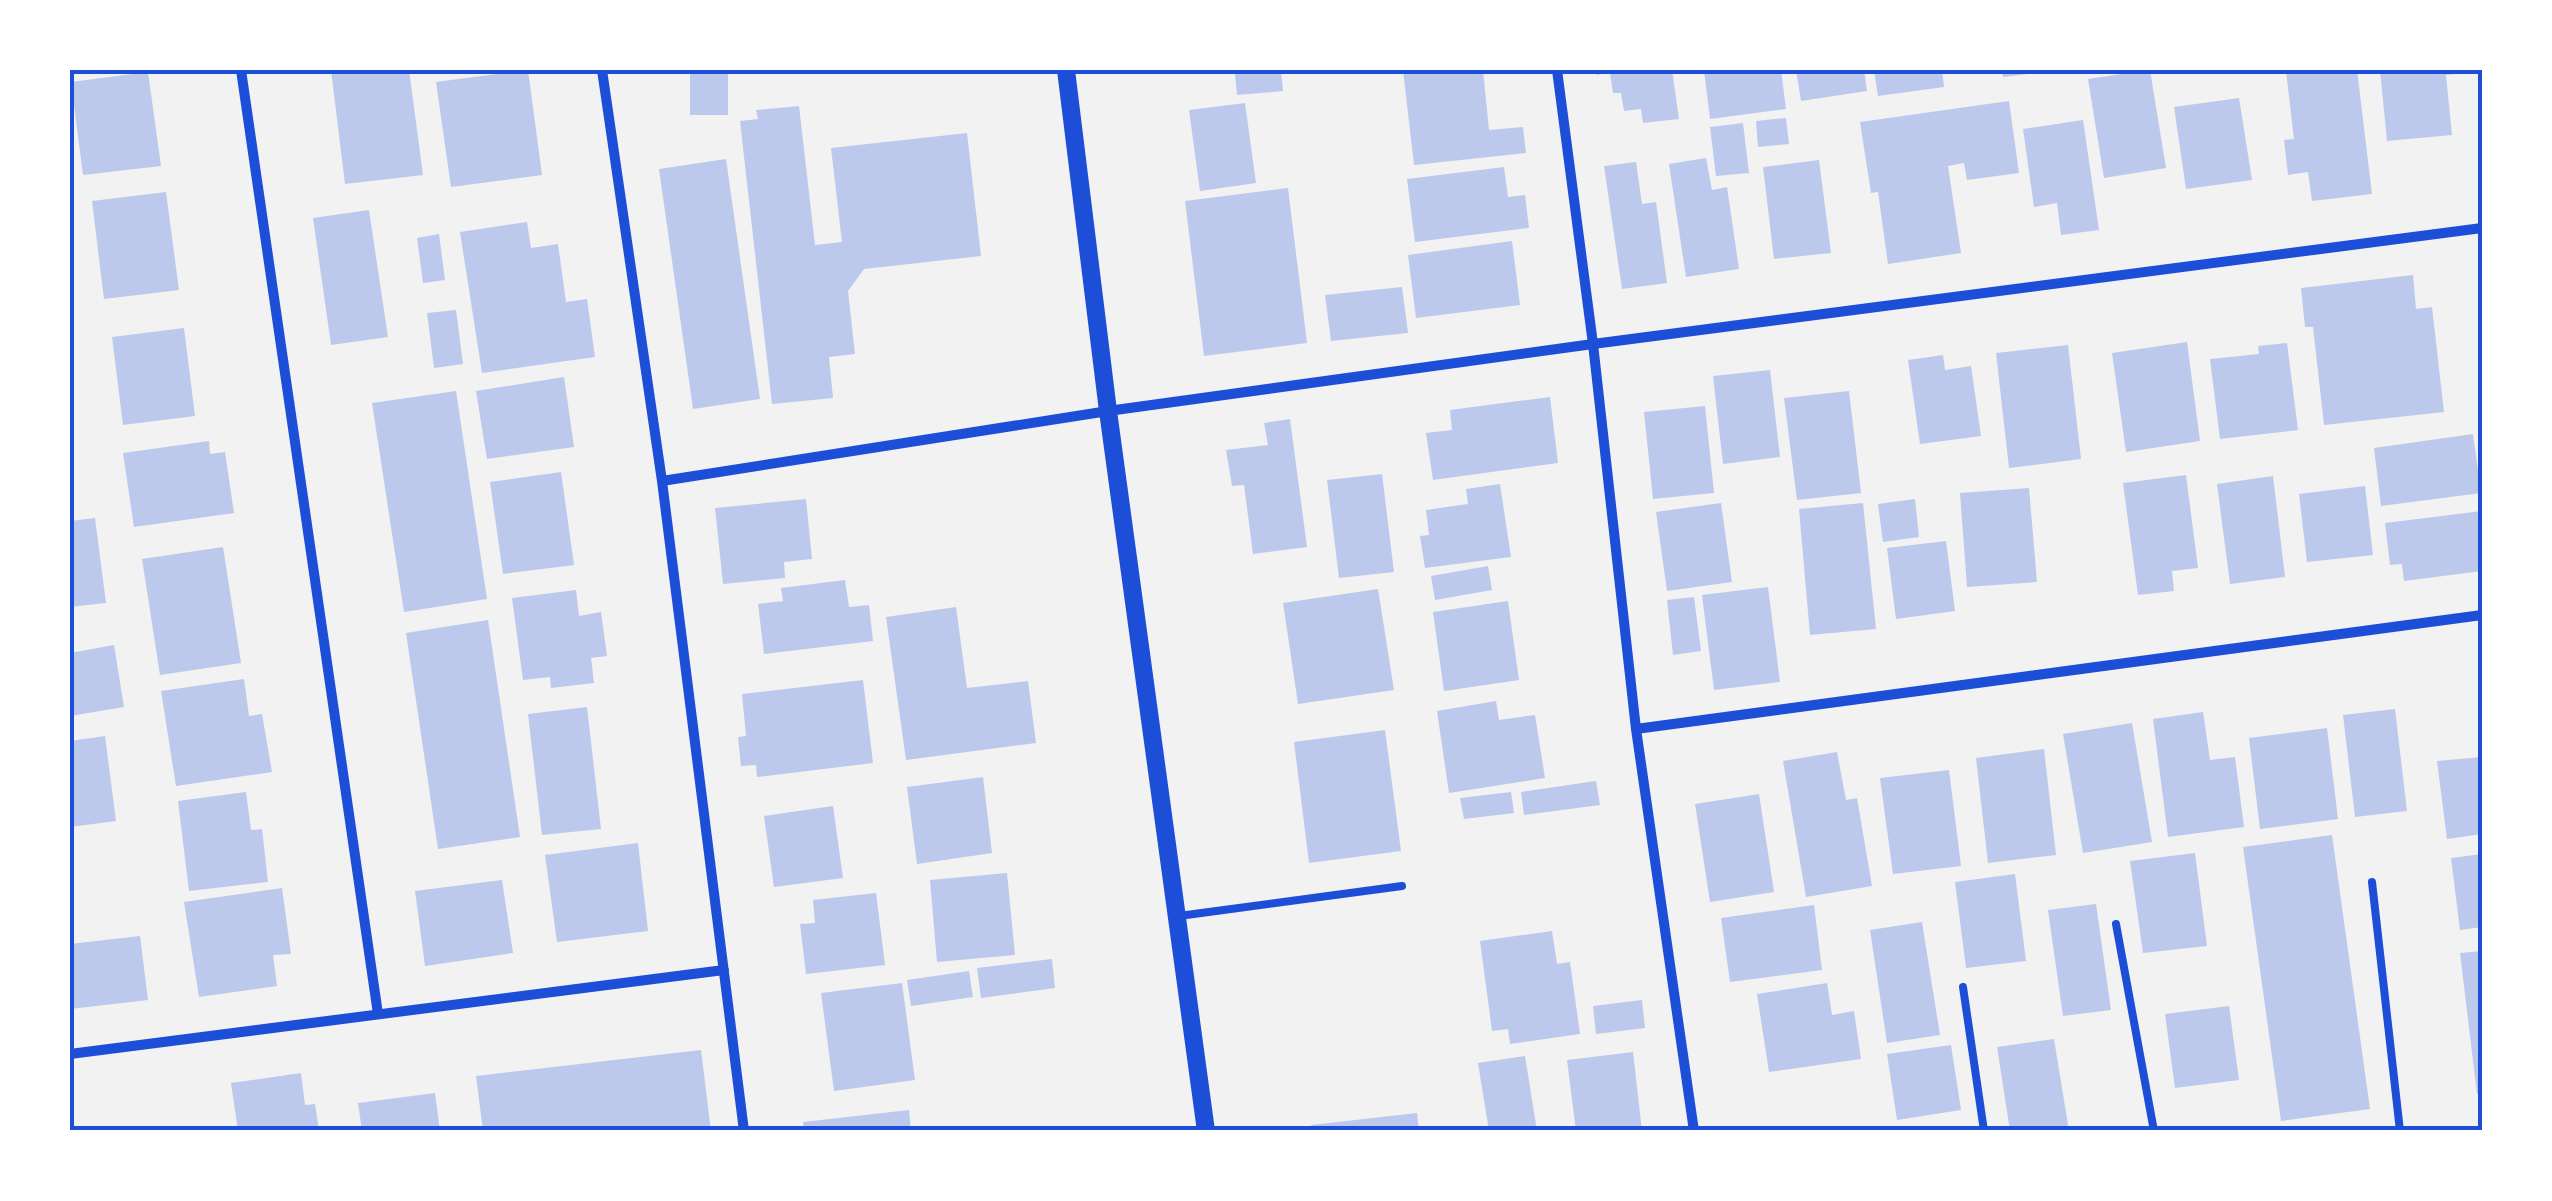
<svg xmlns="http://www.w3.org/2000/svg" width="2552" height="1201" viewBox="0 0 2552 1201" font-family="Lato,sans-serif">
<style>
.building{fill:#bdc9ec}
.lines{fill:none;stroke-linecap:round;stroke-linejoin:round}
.service{stroke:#1d4ed8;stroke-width:8}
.minor{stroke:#1d4ed8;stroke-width:10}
.tertiary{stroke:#1d4ed8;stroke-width:18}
.neatline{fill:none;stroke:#1d4ed8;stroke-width:4}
</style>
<rect width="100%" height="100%" fill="#f2f2f2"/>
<path class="building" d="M331,70H409L423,175L345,184Z
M528,70L542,175L451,187L436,82Z
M690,70H728V115H690Z
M1281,70L1283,91L1237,95L1235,74Z
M1403,70H1483L1489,130L1523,127L1526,153L1414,165Z
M1596,70H1672L1679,119L1643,123L1641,109L1624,111L1621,93H1613L1610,73L1596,75Z
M1704,70H1781L1786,109L1710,119Z
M1796,70H1864L1867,91L1801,101Z
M1874,70H1942L1944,87L1878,96Z
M2002,70H2043L2044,72L2003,77Z
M2150,70L2166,168L2104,178L2088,79Z
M2357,70L2372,194L2312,201L2308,172L2288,175L2284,140L2294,139L2286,71Z
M2380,70H2456L2457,74L2446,75L2452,135L2387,141Z
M148,72L161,166L83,175L71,82Z
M2239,98L2252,180L2186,189L2174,107Z
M2009,101L2019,173L1967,180L1964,163L1948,166L1961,253L1888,264L1878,192L1871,193L1860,122Z
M1245,103L1256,183L1200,191L1189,110Z
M799,106L815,245L842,242L831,148L967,133L981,256L864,269L848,291L855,354L829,357L833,398L772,404L740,121L758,119L756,110Z
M1786,118L1789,144L1758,147L1756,121Z
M2083,120L2099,230L2061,235L2057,203L2034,207L2023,129Z
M1743,123L1749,173L1716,176L1710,127Z
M1706,158L1712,190L1727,187L1739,269L1686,277L1669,164Z
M726,159L760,399L693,409L659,169Z
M1819,160L1831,253L1774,259L1763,167Z
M1636,162L1642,204L1656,202L1667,283L1622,289L1604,166Z
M1504,167L1508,197L1525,195L1529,228L1415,242L1407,179Z
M1288,188L1307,343L1204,356L1185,201Z
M166,192L179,290L104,299L92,201Z
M369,210L388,337L331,345L313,218Z
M527,222L531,248L558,244L566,302L587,299L595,357L482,373L460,232Z
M439,234L445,280L423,283L417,238Z
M1512,241L1520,305L1416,318L1408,255Z
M2413,275L2416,309L2432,307L2444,412L2324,425L2313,327H2305L2301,288Z
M1402,287L1408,333L1331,341L1325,295Z
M456,310L463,364L434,368L427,313Z
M184,328L195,416L123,425L112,337Z
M2187,342L2200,441L2126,452L2112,353Z
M2287,343L2298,430L2220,439L2210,359L2259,354L2258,346Z
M2068,345L2081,459L2009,468L1996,353Z
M1943,355L1945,370L1971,366L1981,436L1920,444L1908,360Z
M1770,370L1780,457L1723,464L1713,376Z
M564,377L574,447L487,459L476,391Z
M456,391L487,599L404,612L372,403Z
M1849,391L1861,493L1797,500L1784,398Z
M1550,397L1558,463L1433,480L1426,433L1452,430L1450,410Z
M1705,406L1714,493L1653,499L1644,412Z
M1290,419L1307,547L1253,554L1244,485L1232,486L1226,450L1268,445L1264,423Z
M2473,434L2481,493L2381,506L2374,448Z
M209,441L210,454L225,452L234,513L134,527L123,453Z
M561,472L574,565L503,574L490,482Z
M1382,474L1394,572L1339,578L1327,480Z
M2186,475L2198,568L2172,571L2174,591L2138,595L2123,483Z
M2273,476L2285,577L2230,584L2217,484Z
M1500,484L1511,557L1425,568L1420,536L1429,535L1426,510L1468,504L1466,489Z
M2365,486L2373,555L2307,562L2299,494Z
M2029,488L2037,582L1967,587L1960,493Z
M806,499L812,559L784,562L785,578L723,584L715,508Z
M1915,499L1919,537L1883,542L1878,504Z
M1721,503L1732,582L1667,591L1656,512Z
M1863,503L1876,629L1810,635L1799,509Z
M2482,511V571L2404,581L2402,564L2390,565L2385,523Z
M95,518L106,603L70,607V521Z
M1946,541L1955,611L1896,619L1887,548Z
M223,547L241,663L160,675L142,559Z
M1488,566L1492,590L1435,600L1431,576Z
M845,580L849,607L869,605L873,641L764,654L758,604L783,601L781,588Z
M1768,587L1780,682L1714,690L1702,595Z
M1378,589L1394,690L1298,704L1283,603Z
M576,590L579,616L601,612L607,656L591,658L594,683L551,688L550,677L523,680L512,598Z
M1694,597L1701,651L1673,655L1667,600Z
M1508,601L1519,680L1444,691L1433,612Z
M956,607L967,688L1028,681L1036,743L906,760L886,617Z
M488,620L520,837L438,849L406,633Z
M114,645L124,707L70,716V653Z
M244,679L249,716L262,714L272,772L176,786L161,691Z
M863,680L873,763L757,777L756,765L741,766L738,737L746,736L742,694Z
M1496,701L1499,720L1535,715L1545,778L1449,793L1437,711Z
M587,707L601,829L542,835L528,714Z
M2395,709L2407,811L2355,817L2343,715Z
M2203,712L2210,760L2235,757L2244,827L2168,837L2153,719Z
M2132,723L2152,842L2083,853L2063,734Z
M2327,728L2338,819L2260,829L2249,738Z
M1385,730L1401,851L1309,863L1294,742Z
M105,736L116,821L70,827V741Z
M2044,749L2056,855L1988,863L1976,758Z
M1837,752L1846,800L1857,798L1872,886L1806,897L1783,761Z
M2482,757V834L2447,839L2437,761Z
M1949,770L1961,866L1893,874L1880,778Z
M983,777L992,853L917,864L907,787Z
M1596,781L1600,805L1524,815L1521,792Z
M246,792L251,830L262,829L268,882L189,891L178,801Z
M1511,792L1514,813L1464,819L1460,798Z
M1759,794L1774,892L1710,902L1695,804Z
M833,806L843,878L774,887L764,816Z
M2332,835L2370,1109L2281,1121L2243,847Z
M638,843L648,931L557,942L545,855Z
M2195,853L2207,946L2143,953L2130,861Z
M2482,854V927L2460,930L2451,858Z
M1007,873L1015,955L937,962L930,880Z
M2015,874L2026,961L1966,968L1955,882Z
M502,880L513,953L425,966L415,891Z
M282,888L291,954L273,955L277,986L199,997L184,902Z
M876,893L885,965L806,974L800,924L815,923L813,900Z
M2096,904L2111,1010L2063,1016L2048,910Z
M1814,905L1822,970L1730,982L1721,918Z
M1922,922L1940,1035L1887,1043L1870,930Z
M1552,931L1557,964L1570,962L1580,1034L1510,1044L1508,1029L1492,1031L1480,941Z
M140,936L148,1000L70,1009V944Z
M2482,951V1094H2477L2460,953Z
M1052,959L1055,988L981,998L977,968Z
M969,971L973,997L911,1006L907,980Z
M902,983L915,1080L834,1091L821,993Z
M1827,983L1832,1015L1854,1011L1861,1059L1769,1072L1757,994Z
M1642,1000L1645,1028L1596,1034L1593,1006Z
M2229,1006L2239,1080L2175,1088L2165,1014Z
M2054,1039L2069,1131H2010L1997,1047Z
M1951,1045L1961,1110L1897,1120L1887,1054Z
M701,1050L711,1131H483L476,1076Z
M1633,1052L1642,1131H1576L1567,1060Z
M1525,1056L1537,1131H1489L1478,1063Z
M301,1073L305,1105L315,1104L319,1131H238L231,1083Z
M435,1093L440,1131H362L358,1103Z
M909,1110L911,1131H804L803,1122Z
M1417,1113L1419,1131H1312L1311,1125Z"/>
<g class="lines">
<path class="service" d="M2372,882L2400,1131
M1179,916L1402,886
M2116,924L2154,1131
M1963,987L1984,1131"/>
<path class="minor" d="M241,70L378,1014
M602,70L662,481L744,1131
M1557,70L1593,344L1636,729L1694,1131
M662,481L1108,411L1593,344L2482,228
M1636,729L2482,615
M70,1054L724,970"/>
<path class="tertiary" d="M1066,70L1108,411L1206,1131"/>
</g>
<rect width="2552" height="1201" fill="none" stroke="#ffffff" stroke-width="145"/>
<rect x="72" y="72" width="2408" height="1056" class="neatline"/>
</svg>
